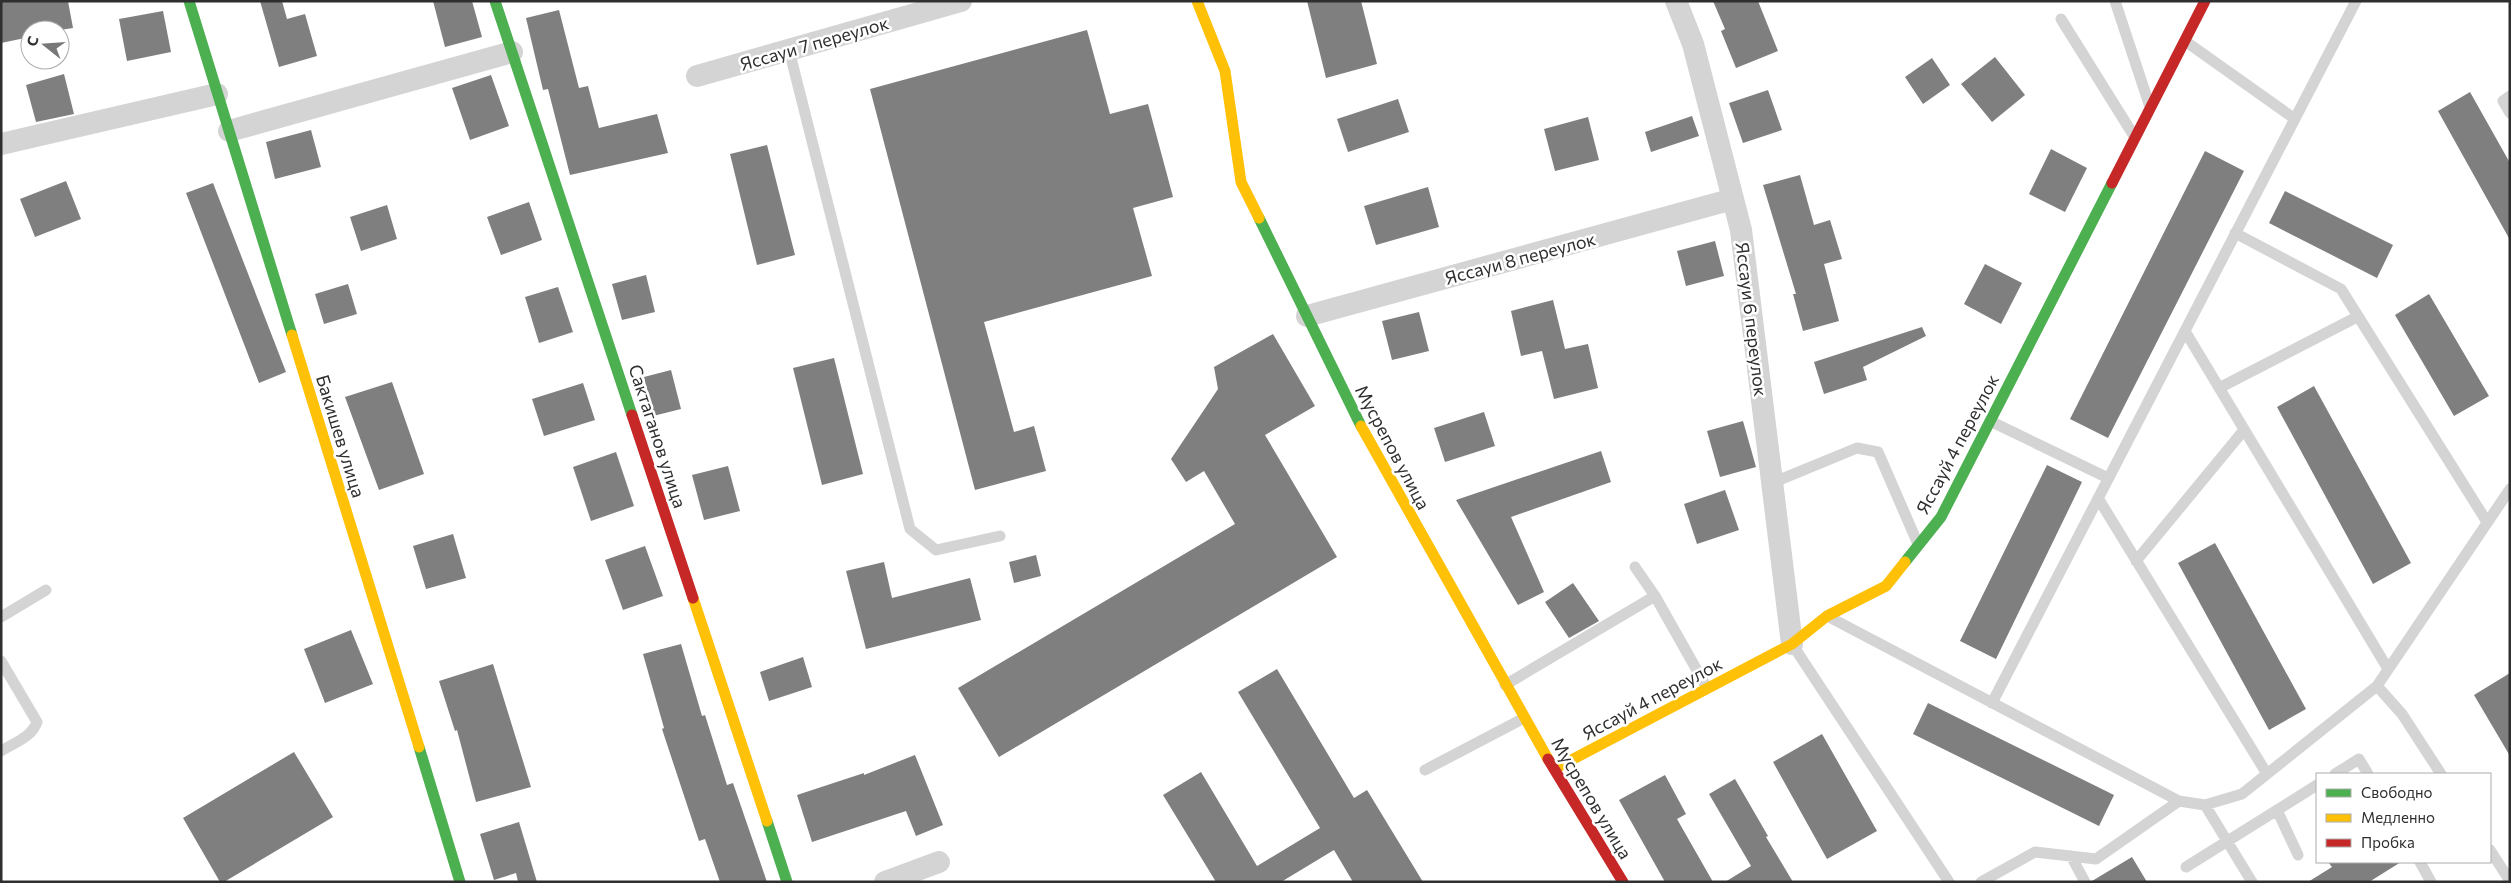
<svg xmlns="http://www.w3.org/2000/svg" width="2511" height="883" viewBox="0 0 2511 883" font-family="Commissioner,sans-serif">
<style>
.building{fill:#7f7f7f}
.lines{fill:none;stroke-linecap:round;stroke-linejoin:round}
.lane{stroke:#d4d4d4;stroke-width:11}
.street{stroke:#d4d4d4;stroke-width:22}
.fast{stroke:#4caf50;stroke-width:11}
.slow{stroke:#ffc107;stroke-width:11}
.jam{stroke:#c62828;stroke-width:11}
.labels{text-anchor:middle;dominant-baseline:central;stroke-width:5;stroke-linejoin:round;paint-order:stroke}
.street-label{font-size:18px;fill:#2f2f2f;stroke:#fff}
</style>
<rect width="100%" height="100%" fill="#fff"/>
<path class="building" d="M1,1H68L73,28L60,30H30V37L1,43Z
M260,1H282L287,19L305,14L317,56L279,67Z
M433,1H472L482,37L445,47Z
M1307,1H1361L1377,64L1326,78Z
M1713,1H1758L1778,51L1736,68L1721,31L1725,29Z
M559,10L579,88L588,86L599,128L657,114L668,153L570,175L548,89L543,90L526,18Z
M163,11L171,52L127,61L119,19Z
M1087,30L1110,114L1148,104L1173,197L1133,208L1152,276L984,322L1014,432L1034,426L1046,471L975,490L870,89Z
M1995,57L2025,95L1992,122L1961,84Z
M1932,58L1950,85L1923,104L1905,77Z
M64,74L74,114L36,122L26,85Z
M491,75L509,126L470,140L452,88Z
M1768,90L1782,130L1743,143L1729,103Z
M2470,92L2510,163V240L2438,111Z
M1398,99L1409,132L1348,152L1337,119Z
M1692,116L1699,136L1651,152L1645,132Z
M1588,117L1599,160L1555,171L1544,129Z
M311,130L321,167L275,179L266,142Z
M767,145L795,255L757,265L730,154Z
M2051,149L2087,168L2065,212L2029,194Z
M2205,151L2244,171L2108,438L2070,419Z
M1800,175L1814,225L1830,220L1842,259L1824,264L1839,321L1803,331L1793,294H1796L1763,185Z
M66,181L81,219L35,237L20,199Z
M213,183L286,372L259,383L186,193Z
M1428,187L1439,227L1376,245L1364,206Z
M2285,191L2393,245L2377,278L2269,223Z
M529,202L542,240L501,255L487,217Z
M387,205L397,239L361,251L350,217Z
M1715,241L1724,276L1686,286L1677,251Z
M1985,264L2022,283L2001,324L1964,304Z
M646,275L655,312L622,320L612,284Z
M348,284L357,314L324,324L315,294Z
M558,287L573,332L539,343L525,297Z
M2429,294L2489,396L2454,416L2395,315Z
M1553,300L1565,349L1588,344L1598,388L1554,399L1542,351L1521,356L1511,311Z
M1419,312L1429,351L1392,360L1382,321Z
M1922,327L1926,336L1863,367L1867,380L1824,394L1814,362Z
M1273,334L1315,406L1265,435L1337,557L999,757L958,688L1235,524L1204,471L1186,482L1171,459L1218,389L1214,367Z
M834,358L863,474L822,485L793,368Z
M671,370L681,409L653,416L644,377Z
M392,382L424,474L379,490L345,397Z
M583,383L595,420L544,436L532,399Z
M2314,386L2411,563L2373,584L2277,407Z
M1484,412L1495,446L1445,462L1434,428Z
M1743,421L1756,467L1720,477L1707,431Z
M1601,451L1611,482L1511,517L1544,592L1518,605L1456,500Z
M616,452L634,506L591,521L573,467Z
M2047,465L2082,482L1996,659L1960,641Z
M728,466L740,511L704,520L692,475Z
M1725,490L1739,530L1697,544L1684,504Z
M453,534L466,578L426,589L413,546Z
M2215,543L2306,709L2269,730L2178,563Z
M645,546L663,596L623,610L605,560Z
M1036,555L1041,576L1014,583L1009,562Z
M884,562L892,598L970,578L981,620L866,649L846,571Z
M1573,583L1599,621L1569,638L1545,602Z
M351,630L373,684L325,703L304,649Z
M681,644L702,716L705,715L727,785L733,783L767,882H720L705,839L699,841L662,729L664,728L643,654Z
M803,657L812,687L769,701L760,672Z
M493,664L531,787L476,802L457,730L455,731L439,681Z
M1277,669L1354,798L1367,790L1423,882H1353L1334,850L1281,882H1216L1163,795L1201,772L1257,866L1320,828L1238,692Z
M2510,673V756L2474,695Z
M1928,703L2114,795L2099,826L1913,734Z
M1822,734L1877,831L1827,859L1773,762Z
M294,752L333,817L224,882H220L183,818Z
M915,755L943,825L916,836L906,811L812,842L797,795L864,773V775Z
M1665,775L1686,814L1677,819L1713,882H1665L1619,800Z
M1735,779L1768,836L1766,837L1793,882H1725L1751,866L1709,794Z
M519,822L537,882H518L516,873L494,880L480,834Z
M2132,857L2147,882H2092V881Z
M2328,862H2401L2369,882H2308L2332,867Z"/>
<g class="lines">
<path class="lane" d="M2115,1L2149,104
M2061,19L2134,136
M2185,41L2295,119
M789,50L910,529L936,550L1000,536
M2510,96L2503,101L2510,113
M2235,233L2341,289L2487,522
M2185,331L2388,669
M2219,388L2357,317
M1990,421L2108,478
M1772,483L1857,448L1878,452L1918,544
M2098,498L2267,774
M2136,561L2244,430
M1655,596L1707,688
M1,617L46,590
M1829,617L2179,801L2205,805L2242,794L2377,686L2510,489
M1792,644L1949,882
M1,661L37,722C32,737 14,743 1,751
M1505,685L1655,596L1635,567
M2377,686L2402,714L2441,774
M1992,703L2356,1
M1425,770L1524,718
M2335,774L2359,759L2368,774
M2205,805L2252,882
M2277,810L2298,855
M2490,850L2510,881
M2071,856L2085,882
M2420,862L2431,882
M2186,867L2317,785
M1981,882L2035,852L2096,859L2179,801"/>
<path class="street" d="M1676,1L1693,44L1741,230L1792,644
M697,76L961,1
M229,131L512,52
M1,144L217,94
M1307,316L1733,199
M885,882L939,862"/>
<path class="fast" d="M189,1L292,335
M495,1L632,415
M1259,218L1361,426
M1905,562L1941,517L2112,183
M419,747L460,882
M767,821L787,882"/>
<path class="slow" d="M1197,1L1225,71L1241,182L1259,218
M292,335L419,747
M1361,426L1548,759
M693,598L767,821
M1556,768L1792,644L1827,616L1886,586L1905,562"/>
<path class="jam" d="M2112,183L2205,1
M632,415L693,598
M1548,759L1623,882"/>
</g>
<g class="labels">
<g class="street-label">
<text transform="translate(814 43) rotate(-16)">Яссауи 7 переулок</text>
<text transform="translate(1520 258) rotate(-15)">Яссауи 8 переулок</text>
<text transform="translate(1752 319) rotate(83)">Яссауи 6 переулок</text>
<text transform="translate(341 436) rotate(73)">Бакишев улица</text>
<text transform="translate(658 436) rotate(72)">Сактаганов улица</text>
<text transform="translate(1957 444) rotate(-62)">Яссауй 4 переулок</text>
<text transform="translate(1393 447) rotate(62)">Мусрепов улица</text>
<text transform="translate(1652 698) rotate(-28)">Яссауй 4 переулок</text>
<text transform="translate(1592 798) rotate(59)">Мусрепов улица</text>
</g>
</g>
<rect width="2511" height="883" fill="none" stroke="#2f2f2f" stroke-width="5"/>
<rect x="2316" y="773" width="175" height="90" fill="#ffffff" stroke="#acacac"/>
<rect x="2326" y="789" width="25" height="8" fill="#4caf50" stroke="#acacac"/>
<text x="2361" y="798" font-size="15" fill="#2f2f2f">Свободно</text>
<rect x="2326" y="814" width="25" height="8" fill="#ffc107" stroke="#acacac"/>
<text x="2361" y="823" font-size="15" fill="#2f2f2f">Медленно</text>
<rect x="2326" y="839" width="25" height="8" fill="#c62828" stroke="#acacac"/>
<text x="2361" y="848" font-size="15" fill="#2f2f2f">Пробка</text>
<g transform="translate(45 45) rotate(287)"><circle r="24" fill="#ffffff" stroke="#acacac"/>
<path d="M0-4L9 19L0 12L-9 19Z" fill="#787878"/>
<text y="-8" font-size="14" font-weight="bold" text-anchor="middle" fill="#2f2f2f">С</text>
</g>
</svg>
